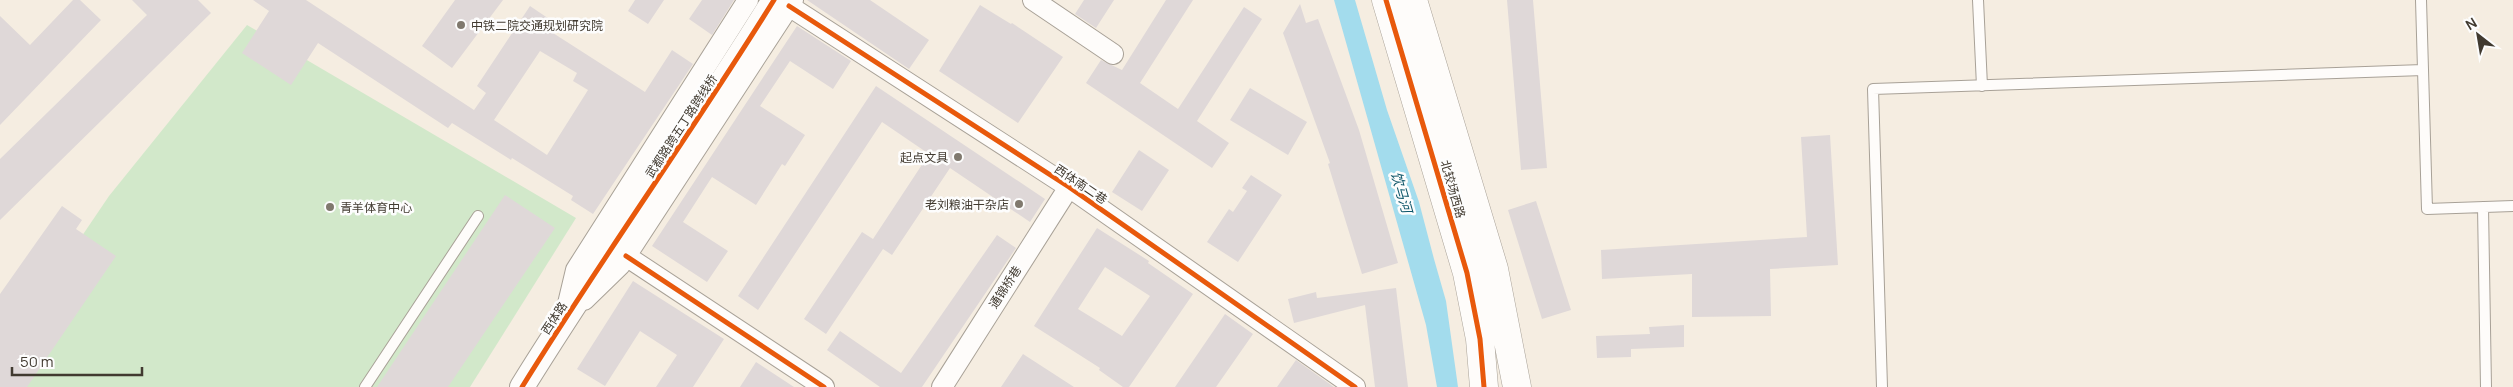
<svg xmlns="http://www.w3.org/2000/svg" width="2513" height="387" viewBox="0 0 2513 387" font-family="Manrope,'Noto Sans SC',sans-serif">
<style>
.green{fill:#d2e8ca}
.water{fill:#a3dced}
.building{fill:#dfd8d8;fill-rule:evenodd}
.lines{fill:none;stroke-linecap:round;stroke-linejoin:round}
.service-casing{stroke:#a8a197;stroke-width:12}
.minor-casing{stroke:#a8a197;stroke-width:22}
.tertiary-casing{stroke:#a8a197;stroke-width:26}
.primary-casing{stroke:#a8a197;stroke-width:29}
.service{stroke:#fefcfa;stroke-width:10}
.minor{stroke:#fefcfa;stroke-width:20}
.tertiary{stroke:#fefcfa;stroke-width:24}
.primary{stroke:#fefcfa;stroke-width:28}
.cycleway-casing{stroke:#fdfdfd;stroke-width:8}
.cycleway{stroke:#e8590c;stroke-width:5}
.poi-dot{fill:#80796e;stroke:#fdfdfd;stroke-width:2}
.labels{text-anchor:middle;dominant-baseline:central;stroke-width:5;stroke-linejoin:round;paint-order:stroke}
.poi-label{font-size:12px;fill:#413a30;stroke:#fdfdfd;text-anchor:start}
.street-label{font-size:12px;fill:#413a30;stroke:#fdfdfd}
.water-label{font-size:14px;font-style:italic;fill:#0d5569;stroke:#fdfdfd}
</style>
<rect width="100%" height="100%" fill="#f5ede1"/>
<path class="green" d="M247,25L576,218L470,387H0V357L109,196Z"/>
<path class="water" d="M1334,0H1355L1387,110L1419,202L1434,259L1446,301L1458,387H1437L1426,325Z"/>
<path class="building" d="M73,0H80L101,20L0,125V16L30,45Z
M132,0H198L211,13L0,220V159L147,15Z
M253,0H306L474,110L486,93L477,86L530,6L558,25L553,33L645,92L672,50L693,64L593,214L571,200L573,196L512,158L511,160L452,123L448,128L318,43L291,85L242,53L269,11ZM540,51L577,73L573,81L588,90L547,155L494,120Z
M455,0H503L452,68L422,46Z
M635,0H664L648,24L628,11Z
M702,0H734L712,35L689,19Z
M807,0H870L929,40L909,69Z
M1084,0H1114L1096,28L1075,14Z
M1166,0H1193L1140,83L1178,109L1244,7L1262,19L1197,121L1229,143L1212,168L1086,83L1101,60L1122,70Z
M1507,0H1533L1547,168L1521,170Z
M1300,4L1306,23L1318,19L1359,130L1398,263L1362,274L1328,164L1330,163L1283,33Z
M980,5L1011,24L1012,23L1063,57L1018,123L939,71Z
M797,26L851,61L833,89L790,61L760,106L805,135L785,166L782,164L756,205L712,177L683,222L728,251L707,282L652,246Z
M876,86L1045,199L1030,222L950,168L892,255L883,249L826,334L804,319L862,232L873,239L929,154L882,122L758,310L738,296Z
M1250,88L1307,122L1288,155L1230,120Z
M1830,135L1838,265L1770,269L1771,316L1692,317V274L1602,279L1601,250L1807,237L1801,137Z
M1139,150L1169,170L1142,211L1112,192Z
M1251,175L1282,195L1238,262L1207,242L1229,209L1233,212L1247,191L1242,188Z
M505,195L555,228L448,387H377Z
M1536,201L1571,310L1542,319L1508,210Z
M62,206L82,220L76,229L116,256L27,387H0V294Z
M1097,228L1149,261L1148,263L1193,294L1129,387H1123L1099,370L1100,368L1034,326ZM1105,267L1150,296L1122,336L1078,309Z
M997,235L1016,248L922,387H880L827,350L840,331L901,373Z
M633,281L724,339L693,387H656L677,355L640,331L605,386L577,369Z
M1396,288L1408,387H1375L1365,305L1294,323L1288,299L1316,292L1317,298Z
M1225,314L1253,334L1216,387H1175Z
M1684,325V347L1631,349V357L1597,358L1596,336L1650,334L1649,327Z
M1023,354L1074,387H1001Z
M1296,360L1334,387H1277Z
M756,362L794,387H740Z"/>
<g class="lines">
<g class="service-casing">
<path id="service" d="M1978,0L1982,86
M2421,0L2427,209L2513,206
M2483,207L2486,387
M365,387L478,216
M1882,387L1873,89L2423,70"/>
</g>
<g class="minor-casing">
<path id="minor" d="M1033,0L1113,54
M789,6L1069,187L1355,387
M626,256L824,387
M584,300L620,265L793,0
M566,312L576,270L748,0
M942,387L1069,187"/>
</g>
<g class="tertiary-casing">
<path id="tertiary" d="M522,387C603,256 693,131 774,0"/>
</g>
<g class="primary-casing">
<path id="primary" d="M1386,0L1467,273L1480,339L1484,387
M1413,0L1494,269L1517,387"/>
</g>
<use href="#service" class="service"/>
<use href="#minor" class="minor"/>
<use href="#tertiary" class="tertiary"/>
<use href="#primary" class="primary"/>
<g class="cycleway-casing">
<path id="cycleway" d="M1386,0L1467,273L1480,339L1484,387
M789,6L1069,187L1355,387
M626,256L824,387
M522,387C603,256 693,131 774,0"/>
</g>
<use href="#cycleway" class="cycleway"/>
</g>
<g class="poi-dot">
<circle cx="461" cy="25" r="5"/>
<circle cx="958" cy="157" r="5"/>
<circle cx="1019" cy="204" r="5"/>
<circle cx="330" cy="207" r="5"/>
</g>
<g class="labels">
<g class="poi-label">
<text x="471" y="25">中铁二院交通规划研究院</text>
<text x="948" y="157" text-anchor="end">起点文具</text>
<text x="1009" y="204" text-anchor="end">老刘粮油干杂店</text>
<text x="340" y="207">青羊体育中心</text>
</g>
<g class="street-label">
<text transform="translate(681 126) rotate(-57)">武都路跨五丁路跨线桥</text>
<text transform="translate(1081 184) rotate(34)">西体南二巷</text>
<text transform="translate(1453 189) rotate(74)">北较场西路</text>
<text transform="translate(1005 287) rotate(-57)">通锦桥巷</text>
<text transform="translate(554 318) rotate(-57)">西体路</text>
</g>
<g class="water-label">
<text transform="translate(1402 192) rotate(74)">饮马河</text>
</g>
</g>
<g transform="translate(2478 35) rotate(329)" stroke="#fdfdfd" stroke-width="4" paint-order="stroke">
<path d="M0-4L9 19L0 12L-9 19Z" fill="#413a30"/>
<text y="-8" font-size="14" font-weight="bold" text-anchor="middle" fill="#413a30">N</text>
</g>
<path d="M12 367v8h130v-8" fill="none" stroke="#413a30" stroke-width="2.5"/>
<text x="20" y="367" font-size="15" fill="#413a30" stroke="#fdfdfd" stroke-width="4" paint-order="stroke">50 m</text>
</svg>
